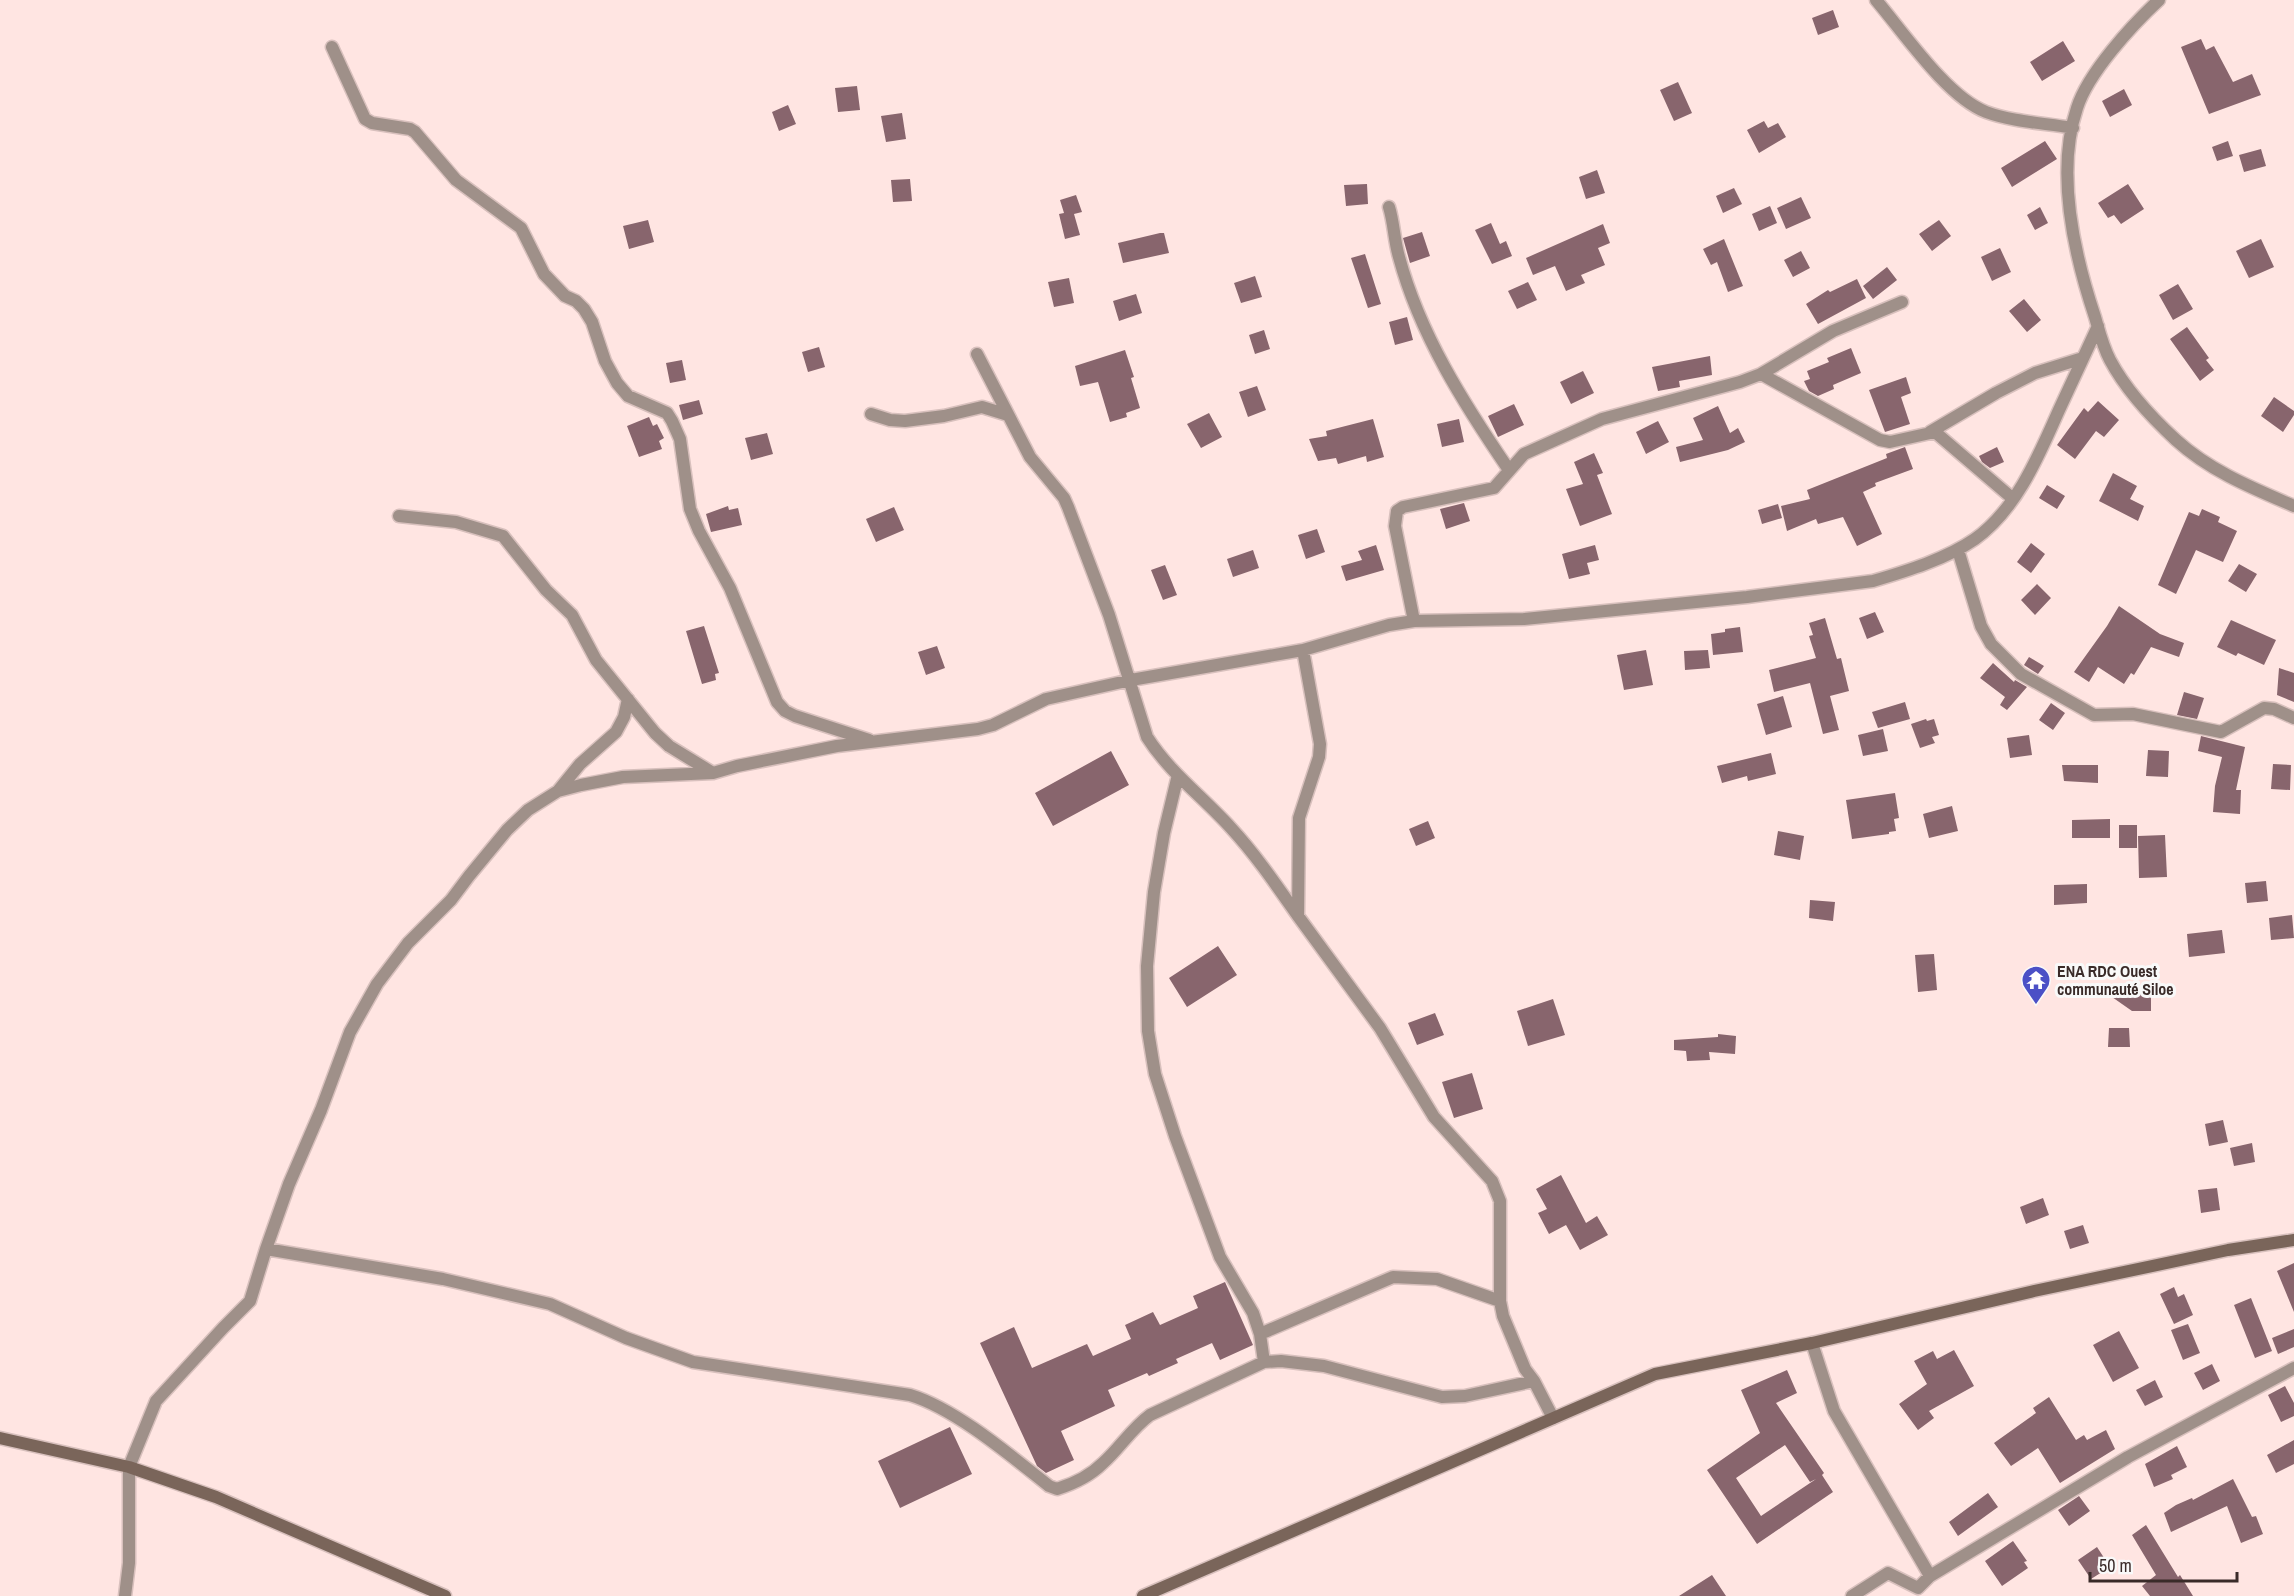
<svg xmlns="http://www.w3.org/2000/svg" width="2294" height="1596" viewBox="0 0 2294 1596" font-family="'Archivo Narrow',sans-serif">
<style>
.building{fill:#88656d;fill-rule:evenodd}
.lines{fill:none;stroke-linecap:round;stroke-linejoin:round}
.minor-casing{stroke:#d8c0bd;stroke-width:15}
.secondary-casing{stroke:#d8c0bd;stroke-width:15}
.minor{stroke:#9f9089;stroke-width:12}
.secondary{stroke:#7a655a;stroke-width:12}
.labels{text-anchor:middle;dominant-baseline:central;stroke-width:6;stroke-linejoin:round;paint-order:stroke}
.poi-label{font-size:16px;font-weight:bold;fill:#3a2b29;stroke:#f9f9f9;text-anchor:start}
</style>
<rect width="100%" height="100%" fill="#ffe5e2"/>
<path class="building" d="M1833,10L1839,27L1818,35L1812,18Z
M2201,39L2206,50L2214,46L2233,82L2252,74L2261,95L2209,114L2181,47Z
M2063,41L2075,61L2042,81L2030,62Z
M1678,82L1692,113L1674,121L1660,90Z
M857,86L860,110L838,112L835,88Z
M2124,89L2132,105L2110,117L2102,101Z
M788,105L796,124L779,131L772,112Z
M902,113L906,139L886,142L881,116Z
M1764,121L1768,128L1778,123L1786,137L1759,153L1747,130Z
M2045,141L2057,159L2012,187L2001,168Z
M2228,141L2233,156L2217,161L2212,147Z
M2261,149L2266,166L2244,172L2239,155Z
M1597,170L1605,193L1586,199L1579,177Z
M910,179L912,201L893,202L891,180Z
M1367,184L1368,204L1346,206L1344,185Z
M2128,184L2144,209L2121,224L2114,215L2108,218L2098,203Z
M1734,188L1742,204L1723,213L1716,196Z
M1076,195L1082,212L1074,214L1080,235L1065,239L1059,214L1064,213L1060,200Z
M1801,197L1811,218L1786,229L1777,208Z
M1770,206L1777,223L1759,231L1752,214Z
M2040,207L2048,223L2035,230L2027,215Z
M648,220L654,242L629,249L623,226Z
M1939,220L1951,236L1932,251L1919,234Z
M1491,223L1500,244L1506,241L1512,256L1492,264L1475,230Z
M1603,224L1610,243L1598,248L1605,265L1581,275L1585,283L1566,291L1555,266L1533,275L1526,258Z
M1422,232L1430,256L1410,263L1403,238Z
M1160,233H1164L1169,253L1123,263L1118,243Z
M1724,239L1743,286L1728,292L1717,262L1711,265L1703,249Z
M2261,239L2274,267L2249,278L2236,251Z
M2000,248L2011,272L1992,281L1981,257Z
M1801,251L1810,268L1793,277L1784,260Z
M1365,254L1381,304L1368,308L1351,258Z
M1887,267L1897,280L1873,299L1863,286Z
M1255,276L1262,297L1241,303L1234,283Z
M1069,278L1074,303L1054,307L1048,282Z
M1857,279L1866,298L1818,324L1806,304L1828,290L1830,292Z
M1528,282L1537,300L1517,309L1508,291Z
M2178,284L2193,309L2173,320L2159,295Z
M1136,294L1142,313L1119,321L1113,301Z
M2024,299L2041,320L2027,332L2009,311Z
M1407,317L1413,340L1395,345L1389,322Z
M2187,327L2209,358L2206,360L2214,370L2200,381L2170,339Z
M1264,330L1270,349L1255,354L1249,335Z
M819,347L825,367L808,372L802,352Z
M1851,348L1861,373L1833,385L1834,389L1818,396L1809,391L1804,381L1810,379L1807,371L1829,362L1827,358Z
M1125,350L1134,377L1131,378L1140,408L1126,413L1127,417L1110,422L1098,382L1080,386L1075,366Z
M1710,356L1712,375L1679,381L1680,387L1658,391L1652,367Z
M682,360L686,380L670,383L666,363Z
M1583,371L1594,393L1571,404L1560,382Z
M1906,377L1911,393L1901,397L1910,424L1885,432L1869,390Z
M1257,386L1266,410L1248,417L1239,392Z
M2274,397L2294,411V415L2283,432L2261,416Z
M699,400L703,414L683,420L679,405Z
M2098,401L2119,420L2104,437L2096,431L2075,459L2057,445L2084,408L2088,412Z
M1514,404L1524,425L1498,437L1488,416Z
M1718,406L1730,433L1738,428L1745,442L1728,450L1680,462L1676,447L1703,440L1693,418Z
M1209,413L1222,437L1201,448L1187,424Z
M649,417L653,426L657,424L664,438L659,441L662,449L639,457L627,426Z
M1373,419L1384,457L1367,462L1366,456L1338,464L1336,458L1318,461L1309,439L1327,436L1326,431Z
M1459,419L1464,442L1442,447L1437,424Z
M1658,421L1669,442L1646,454L1636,432Z
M767,433L773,454L751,460L745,438Z
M1905,447L1913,469L1875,483L1876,486L1863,492L1882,534L1857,546L1843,517L1818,524L1816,519L1787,531L1781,506L1810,499L1807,490L1887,458L1886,454Z
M1997,447L2004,462L1990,468L1982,462L1979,456Z
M1594,453L1603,473L1597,475L1612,514L1580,526L1566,489L1583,484L1574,462Z
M2113,473L2137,486L2130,499L2144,506L2138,521L2099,501Z
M2047,485L2065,496L2057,509L2039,498Z
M1464,503L1470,521L1446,529L1440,509Z
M1778,504L1782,518L1762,524L1758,510Z
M728,506L729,510L738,508L742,525L711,532L706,514Z
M894,507L904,530L876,542L866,519Z
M2202,509L2220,517L2218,522L2237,531L2223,562L2196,550L2176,594L2158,585L2189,512L2199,516Z
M1317,529L1325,552L1306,559L1298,535Z
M2031,543L2045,554L2031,573L2017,562Z
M1376,545L1384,570L1346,581L1341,566L1362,560L1358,551Z
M1595,545L1599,560L1587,563L1590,574L1569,579L1562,554Z
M1253,550L1259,568L1233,577L1227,559Z
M2239,564L2257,574L2246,592L2228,581Z
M1165,565L1177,595L1163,600L1151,570Z
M2037,584L2051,598L2035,615L2021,600Z
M2119,606L2160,634L2184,643L2179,657L2151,647L2134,675L2131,673L2124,684L2098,667L2089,682L2074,672L2107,626Z
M1875,612L1884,632L1867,639L1859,618Z
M1825,618L1837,659L1841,658L1849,691L1830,696L1839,730L1823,734L1810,683L1774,692L1769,670L1816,658L1809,636L1813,635L1809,623Z
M2231,620L2276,640L2264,665L2238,653L2236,656L2217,647Z
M704,626L719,673L715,674L716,680L702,684L686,631Z
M1740,627L1743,652L1713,655L1711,634L1725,632V629Z
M937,646L945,668L926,675L918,652Z
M1646,650L1653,685L1624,690L1617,655Z
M1708,650L1710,668L1685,670L1684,651Z
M2029,657L2044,666L2038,674L2024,665Z
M1993,663L2014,682L2015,680L2027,687L2007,710L2000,705L2005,697L1980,678Z
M2279,668L2294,673V702L2277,695Z
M2184,692L2204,698L2197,719L2177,715Z
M1783,696L1792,727L1766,735L1757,704Z
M1905,702L1910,719L1878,728L1872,712Z
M2051,703L2065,713L2053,730L2039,720Z
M1926,719L1927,721L1934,719L1939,735L1932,737L1935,743L1920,748L1911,724Z
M1883,729L1888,751L1863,756L1858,735Z
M2029,735L2032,755L2010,758L2007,738Z
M2201,736L2245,747L2236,790H2241L2240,814L2213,812L2215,786L2222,757L2198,751Z
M2148,750L2169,751L2168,777L2146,776Z
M1111,751L1129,785L1053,826L1035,793Z
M1771,753L1776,774L1748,781L1747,776L1722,783L1717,766Z
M2273,764L2291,765L2290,790L2271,789Z
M2062,765H2098V783L2064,781Z
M1895,793L1899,818L1894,819L1896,831L1889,832V834L1852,839L1846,800Z
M1952,806L1958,831L1929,838L1923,814Z
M2110,819V838H2072V820Z
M1428,821L1435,838L1416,846L1409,829Z
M2119,825H2137V848H2119Z
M1778,831L1804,836L1800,860L1774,855Z
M2165,835L2167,877L2139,878L2138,836Z
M2266,881L2268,901L2247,903L2245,883Z
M2087,884V903L2054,905V885Z
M1810,900L1835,902L1833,921L1809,918Z
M2292,915L2294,938L2271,940L2269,918Z
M2222,930L2225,953L2189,957L2187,934Z
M1218,946L1237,975L1187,1007L1169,978Z
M1934,954L1937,990L1918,992L1915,955Z
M2102,990H2151V1011H2132Z
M1553,999L1565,1035L1528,1046L1517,1011Z
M1435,1013L1444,1035L1417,1045L1408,1023Z
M2109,1028H2129L2130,1047H2108Z
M1718,1034L1736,1036L1735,1054L1709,1052L1710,1060L1687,1061L1686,1051L1674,1050V1040L1718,1037Z
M1472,1073L1483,1109L1454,1118L1442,1082Z
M2223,1120L2228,1142L2209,1146L2205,1124Z
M2252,1143L2255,1162L2234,1166L2230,1148Z
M1561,1175L1586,1223L1597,1216L1608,1235L1580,1250L1566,1225L1549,1234L1538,1213L1547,1209L1536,1189Z
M2217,1188L2220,1210L2201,1213L2198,1190Z
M2043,1198L2049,1215L2026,1224L2020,1207Z
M2083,1225L2089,1243L2070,1249L2064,1231Z
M2294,1263V1312L2277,1271Z
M1225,1282L1253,1345L1220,1360L1212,1343L1176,1359L1178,1363L1149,1376L1147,1373L1108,1390L1115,1406L1061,1431L1074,1460L1046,1473L1037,1466L980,1343L1014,1327L1032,1368L1087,1344L1093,1356L1131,1339L1125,1325L1153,1312L1160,1325L1198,1308L1193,1296Z
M2174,1287L2178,1297L2184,1294L2193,1315L2174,1324L2160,1294Z
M2251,1298L2272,1351L2255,1358L2234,1305Z
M2188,1324L2200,1353L2183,1360L2171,1330Z
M2294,1329V1347L2278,1354L2272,1338Z
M2119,1331L2139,1368L2113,1382L2093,1345Z
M1954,1350L1974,1386L1929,1411L1934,1418L1918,1430L1899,1404L1927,1384L1914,1361L1933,1351L1937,1359Z
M2212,1364L2220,1381L2203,1390L2194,1373Z
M1787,1370L1797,1393L1776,1403L1824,1473L1822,1475L1833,1492L1757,1544L1707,1470L1760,1433L1741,1390ZM1785,1445L1810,1482L1816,1479L1761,1516L1736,1478Z
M2155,1380L2163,1397L2145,1406L2136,1390Z
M2285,1386L2294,1403V1416L2281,1422L2268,1395Z
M2049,1397L2076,1440L2084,1435L2087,1440L2106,1430L2115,1449L2060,1483L2038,1448L2011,1466L1994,1443L2036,1413L2033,1408Z
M950,1427L972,1474L900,1508L878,1461Z
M2294,1440V1464L2276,1473L2267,1455Z
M2177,1446L2187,1467L2171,1475L2173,1479L2154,1487L2145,1464Z
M2233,1479L2252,1517L2256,1516L2263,1534L2241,1543L2227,1506L2171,1532L2164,1513L2176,1505L2192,1498L2193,1500Z
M1988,1493L1998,1507L1958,1536L1949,1522Z
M2079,1496L2090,1511L2069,1526L2058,1510Z
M2146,1525L2178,1577L2180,1575L2193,1596H2150L2142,1586L2156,1575L2132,1535Z
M2013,1541L2027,1561L2024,1562L2028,1568L2002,1586L1985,1561Z
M2097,1547L2110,1567L2091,1579L2078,1560Z
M1712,1575L1726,1596H1679Z"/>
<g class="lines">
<g class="minor-casing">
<path id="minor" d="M1876,0C1904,33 1947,97 1986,112C2013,122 2044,123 2073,128
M2159,0C2132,25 2088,73 2077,108C2055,173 2074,254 2095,317C2099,331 2103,347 2110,360C2126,390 2151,417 2176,440C2210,471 2252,488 2294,506
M332,47L365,119L372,123L410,129L415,132L456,180L521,228L544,274L565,296L576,301L584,309L592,322L605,361L617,383L628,396L667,413L672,421L680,439L690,509L699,531L730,588L777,702L785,711L795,716L869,740
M1389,207C1394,223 1394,240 1399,257C1420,335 1464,404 1509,470
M977,354L1030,457L1064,498L1068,507L1109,615L1147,737C1169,772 1203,797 1231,828C1256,855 1277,886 1298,916
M1761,374L1833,331L1902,302
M871,414L890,420L905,421L944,416L982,407L1008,415
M1930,432L1996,393L2035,373L2083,358
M399,516L456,522L503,536L546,590L572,615L596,660L655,733L669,746L713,773
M1958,550L1981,626L1991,644L2021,674L2094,715L2133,714L2221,732L2264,708L2274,709L2294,718
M1414,621L1395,526L1397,511L1403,507L1494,488L1524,454L1602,419L1740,382L1761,374L1880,440L1890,442L1935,432L2012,498
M1303,650L1320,744L1319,757L1299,818L1298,916L1380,1028L1434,1117L1492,1181L1500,1201V1301L1503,1316L1525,1369L1534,1381L1553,1418
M1178,775L1164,833L1154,892L1147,966L1148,1031L1155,1074L1175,1136L1220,1257L1253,1313L1260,1334L1264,1362
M558,791L580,764L616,732L624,717L628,699
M266,1249L443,1279L550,1304L626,1338L693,1362L910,1395C956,1409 1011,1456 1049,1486L1057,1489C1073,1484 1091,1475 1103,1463C1120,1448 1131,1429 1150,1415L1264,1362L1281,1361L1324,1366L1442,1397L1465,1396L1534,1381
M1260,1334L1393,1277L1437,1279L1500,1301
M1812,1343L1834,1411L1930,1576
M125,1596L129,1563V1467L156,1401L223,1328L250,1301L266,1249L289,1184L321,1110L350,1032L377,984L408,943L451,900L469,876L507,830L528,810L558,791L581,785L623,777L713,773L737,766L837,746L978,729L993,725L1046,699L1131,680L1303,650L1389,625L1414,621L1524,619L1747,597L1873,581C1907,571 1946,559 1975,539C2017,509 2039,455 2059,410C2072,382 2085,354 2098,326
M1852,1596L1888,1573L1918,1588L1930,1576L2128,1457L2294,1368"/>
</g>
<g class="secondary-casing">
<path id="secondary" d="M0,1438L129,1467L216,1497L445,1596
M1143,1596L1655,1374L1812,1343L2034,1291L2228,1250L2294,1240"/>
</g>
<use href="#minor" class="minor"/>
<use href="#secondary" class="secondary"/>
</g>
<defs>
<g id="temple-pin" transform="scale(1.5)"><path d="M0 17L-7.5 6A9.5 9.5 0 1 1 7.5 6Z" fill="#4b50c6" stroke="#f9f9f9"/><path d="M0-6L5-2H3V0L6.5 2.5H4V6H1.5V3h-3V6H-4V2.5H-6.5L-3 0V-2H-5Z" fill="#fff"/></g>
</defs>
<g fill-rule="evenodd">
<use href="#temple-pin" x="2036" y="980"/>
</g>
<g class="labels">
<g class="poi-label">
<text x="2057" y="971">ENA RDC Ouest<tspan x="2057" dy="18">communauté Siloe</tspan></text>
</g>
</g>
<path d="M2090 1572v9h147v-9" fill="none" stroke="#3a2b29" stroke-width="3"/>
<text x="2099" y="1572" font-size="18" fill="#3a2b29" stroke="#f9f9f9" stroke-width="4.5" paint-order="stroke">50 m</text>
</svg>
